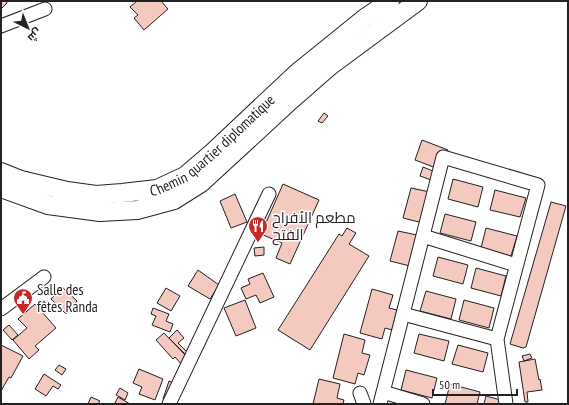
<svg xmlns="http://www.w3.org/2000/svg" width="569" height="405" viewBox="0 0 569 405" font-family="'PT Sans Narrow',Cairo,sans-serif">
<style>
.building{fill:#f3c9c0;stroke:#222}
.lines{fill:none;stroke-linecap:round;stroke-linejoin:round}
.minor-casing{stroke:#222;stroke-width:15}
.highway-casing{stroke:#222;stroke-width:20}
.minor{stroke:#fff;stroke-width:13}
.highway{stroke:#fff;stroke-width:18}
.labels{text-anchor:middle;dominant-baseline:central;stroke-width:3;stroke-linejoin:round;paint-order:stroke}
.street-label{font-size:15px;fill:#222;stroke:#fff}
.poi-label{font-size:15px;fill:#222;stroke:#fff;text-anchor:start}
</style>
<rect width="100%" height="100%" fill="#fff"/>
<path class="building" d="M1,1H6L7,3L1,9Z
M137,1H161L168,9L144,30L134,18L138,15L130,7Z
M324,113L328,116L322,123L318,121Z
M422,140L448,150L446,156L436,168L415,160Z
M423,167L438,173L434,181L420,176Z
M453,179L483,187L478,207L448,199Z
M283,184L319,200L290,264L276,258L282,243L261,234Z
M411,188L430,192L423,223L403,218Z
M495,190L526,198L520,217L490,210Z
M235,194L247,222L231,228L220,201Z
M551,202L566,206L526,347L523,348L510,344Z
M445,214L476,222L471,241L440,233Z
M347,228L356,233L349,244L369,256L310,350L278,330L339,234L342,236Z
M486,228L517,236L511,256L481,248Z
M398,231L417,235L410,266L390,261Z
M264,247V255L255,256L254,248Z
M438,257L468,265L463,284L433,276Z
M476,268L506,276L501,296L471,288Z
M198,270L219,285L210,299L188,286Z
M263,273L274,297L260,303L256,295L246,299L241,288L250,284L248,279Z
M62,287L77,301L66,314L51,299Z
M166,288L180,296L171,311L157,303Z
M372,289L393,295L389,308L397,310L392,330L385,328L382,339L360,333Z
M426,291L456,299L451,319L420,311Z
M245,300L256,328L236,336L224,308Z
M464,300L494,308L489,328L459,320Z
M35,304L56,328L35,346L39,350L29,359L13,340L27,328L18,319Z
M153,308L169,314L166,321L173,324L170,332L152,325L156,316L151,314Z
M9,325L18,335L12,340L3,330Z
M177,330L184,338L178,343L189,354L187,356L169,338Z
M164,333L189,359L182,365L175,357L173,359L156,340Z
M344,334L365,340L362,353L370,355L364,375L358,373L355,384L333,378Z
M419,334L449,341L444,361L414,353Z
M1,345L23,356L11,378L9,377L1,391Z
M458,345L488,353L483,372L452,364Z
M530,354L532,358L524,361L522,356Z
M535,359L539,380L540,379L542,390L527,392L528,402H525L519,362Z
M59,365L66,369L62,375L55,370Z
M139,369L163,379L155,400L139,394L142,387L133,383Z
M406,370L437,378L432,398L401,390Z
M44,374L61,385L58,389L53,386L46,396L35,389Z
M319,379L340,384L337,398L344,400L343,404H313Z
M169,381L176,384L169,401L163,399Z
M450,384L480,392L477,404H445Z
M120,388L128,393L125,400L116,395Z
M486,396L501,400L500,404H484Z
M91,397L100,401L98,404H88Z
M118,397L130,404H117L115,403Z"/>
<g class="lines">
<g class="minor-casing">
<path id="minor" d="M1,26L45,9
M423,236L516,265
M1,309L44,277
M403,314L497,339
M383,392L423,404
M360,393L364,404
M169,404L269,194
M380,404L443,157L538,185L497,339L506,404"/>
</g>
<g class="highway-casing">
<g id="highway">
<path id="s1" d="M1,172L21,180L67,191L96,195L122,193L157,189L185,176L213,152L297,73L365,18L390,1"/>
<path d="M1,188L48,205L100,212L137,210L174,200L201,183L290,101L330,66L418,1"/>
</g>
</g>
<use href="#minor" class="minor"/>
<use href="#highway" class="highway"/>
</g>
<defs>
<g id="restaurant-pin" transform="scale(1)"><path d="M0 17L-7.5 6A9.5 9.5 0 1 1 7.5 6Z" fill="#c62828" stroke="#fff"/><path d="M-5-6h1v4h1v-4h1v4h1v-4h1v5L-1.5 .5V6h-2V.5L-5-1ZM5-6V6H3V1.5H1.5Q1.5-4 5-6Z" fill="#fff"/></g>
<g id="civic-pin" transform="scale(1)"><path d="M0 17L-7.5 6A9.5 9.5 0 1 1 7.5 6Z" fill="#c62828" stroke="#fff"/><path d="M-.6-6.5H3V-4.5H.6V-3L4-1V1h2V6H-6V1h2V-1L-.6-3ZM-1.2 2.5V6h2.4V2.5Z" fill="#fff"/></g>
</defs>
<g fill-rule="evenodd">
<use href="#restaurant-pin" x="258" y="226"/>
<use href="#civic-pin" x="23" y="298"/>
</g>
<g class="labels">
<g class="street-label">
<text stroke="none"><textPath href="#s1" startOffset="230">Chemin quartier diplomatique</textPath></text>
</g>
<g class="poi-label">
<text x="272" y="217">مطعم الأفراح<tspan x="272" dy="17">الفتح</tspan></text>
<text x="37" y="289">Salle des<tspan x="37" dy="17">fêtes Randa</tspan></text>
</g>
</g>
<rect width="569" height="405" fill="none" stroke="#222222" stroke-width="4"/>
<g transform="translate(28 28) rotate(137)" stroke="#ffffff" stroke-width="3" paint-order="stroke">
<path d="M0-3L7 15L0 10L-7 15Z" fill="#222222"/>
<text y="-6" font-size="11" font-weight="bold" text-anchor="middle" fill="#222222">ش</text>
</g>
<path d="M433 389v6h84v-6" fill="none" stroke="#222222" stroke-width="2"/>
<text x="439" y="389" font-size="12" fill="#222222" stroke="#ffffff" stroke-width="3" paint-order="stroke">50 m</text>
</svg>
